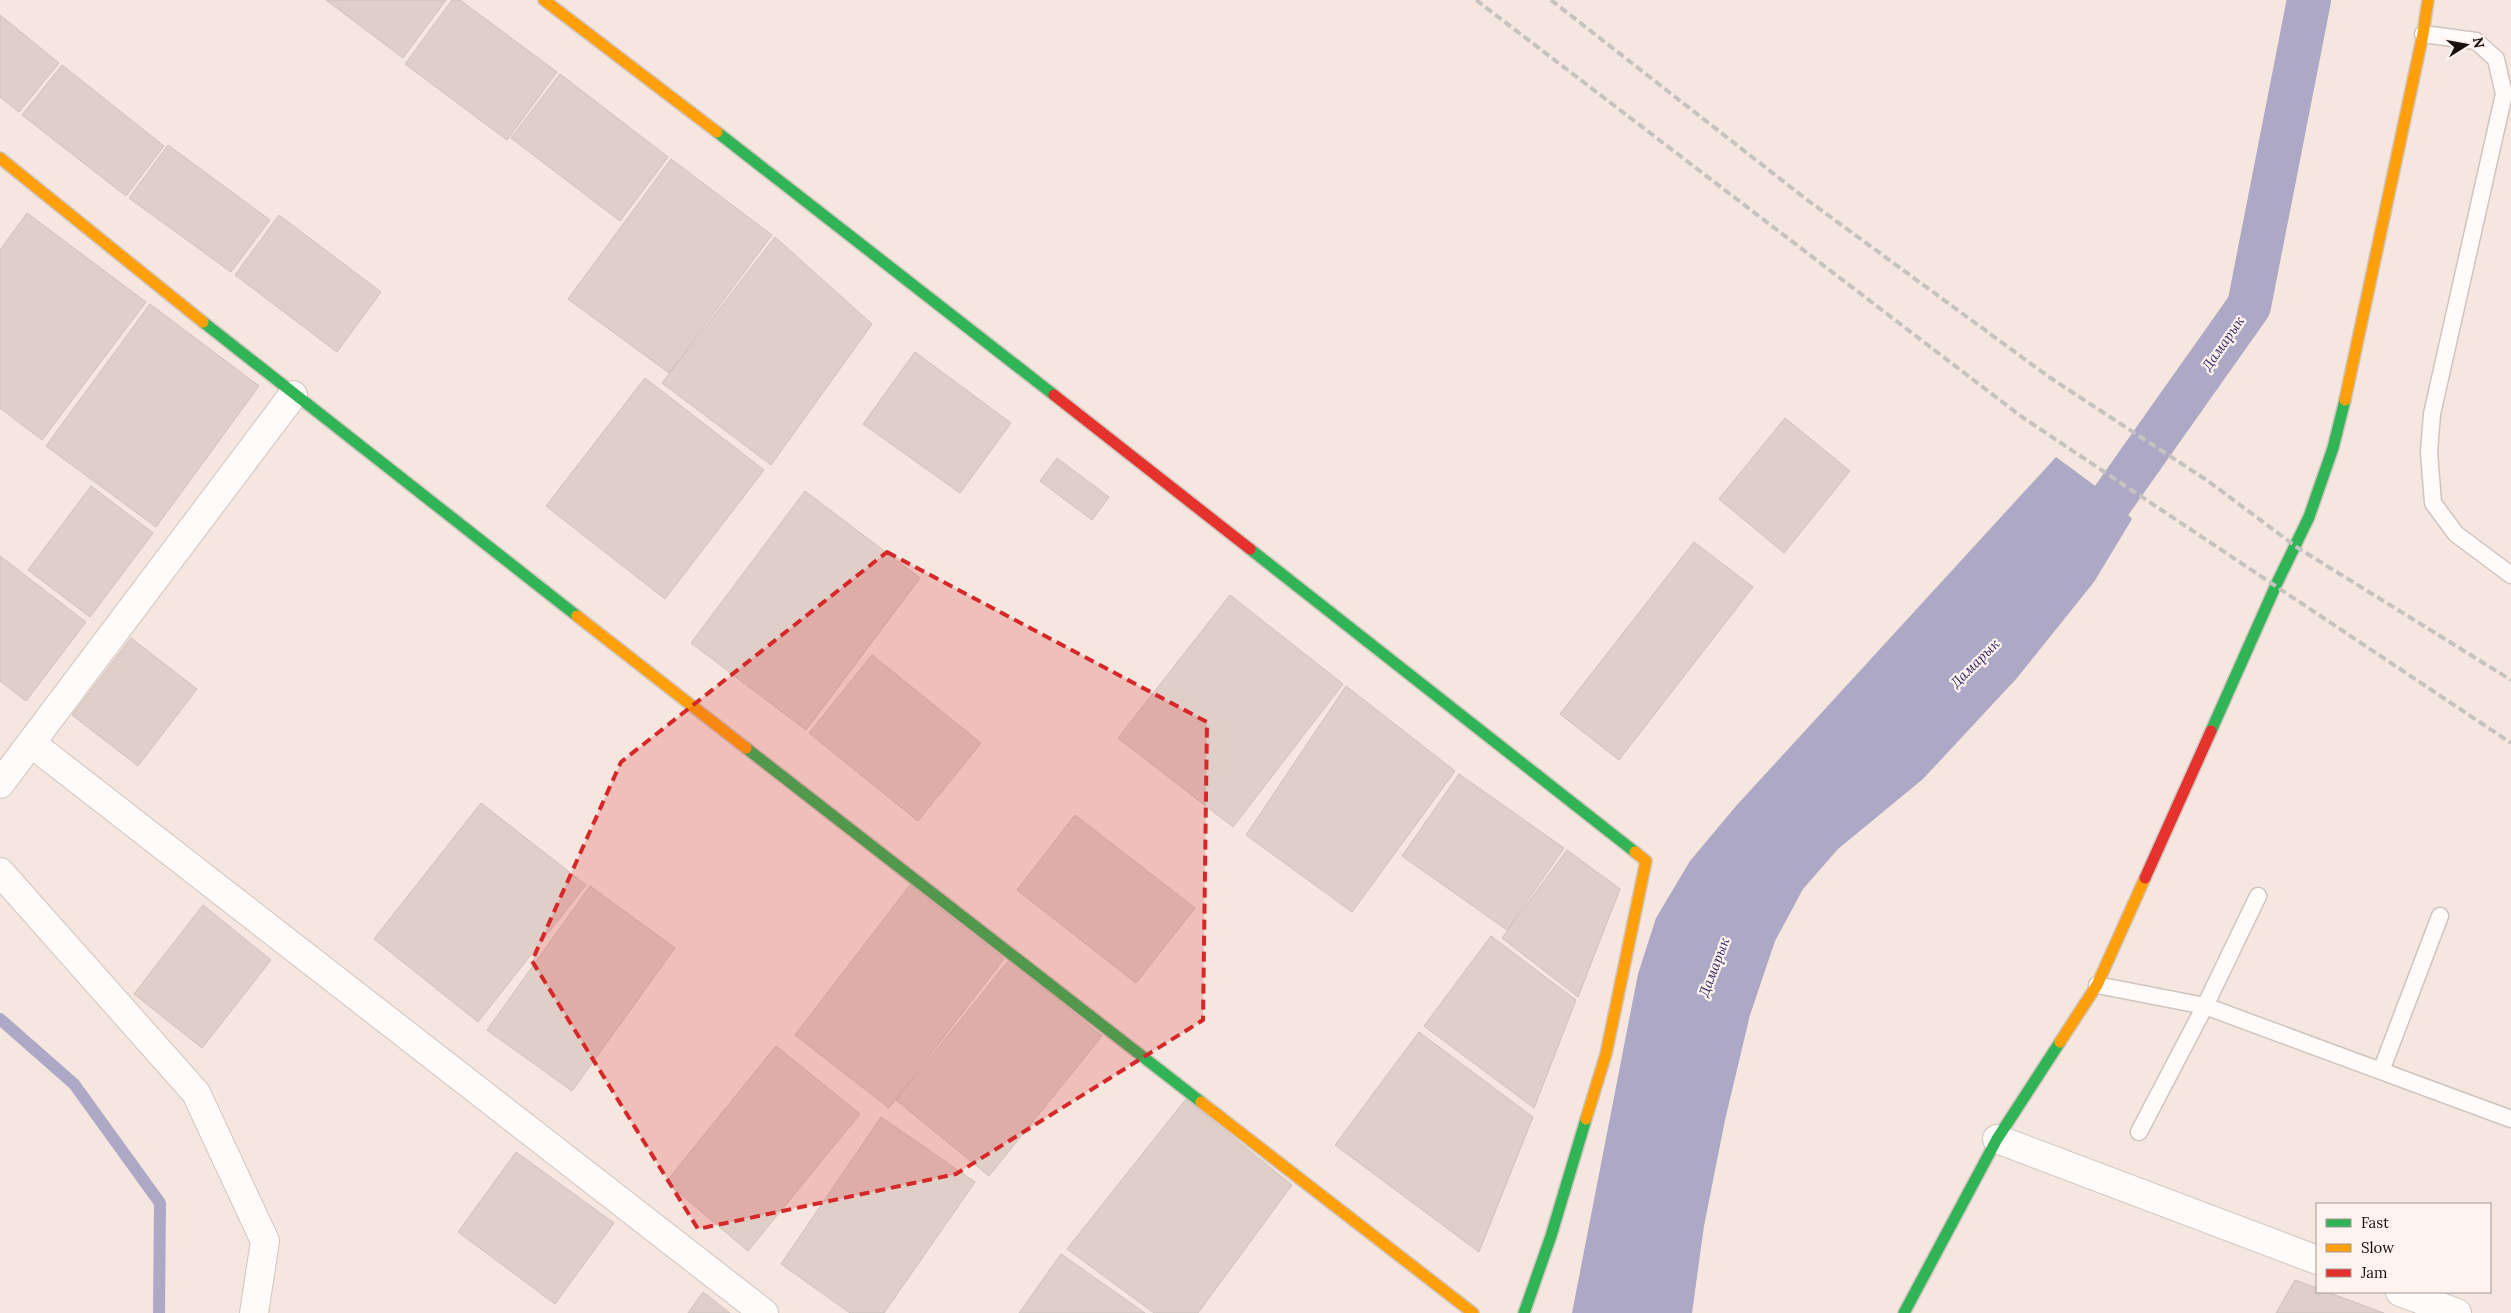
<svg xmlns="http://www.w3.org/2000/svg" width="2511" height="1313" viewBox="0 0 2511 1313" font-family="Lora,serif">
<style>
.water{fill:#aca8c5}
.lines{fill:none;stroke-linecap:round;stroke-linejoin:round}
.stream{stroke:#aca8c5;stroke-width:12}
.canal{stroke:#aca8c5;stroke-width:44}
.building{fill:#e0cfc8;stroke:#cdc1bc}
.lane-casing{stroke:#d0c4bf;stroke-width:19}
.street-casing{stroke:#d0c4bf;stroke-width:30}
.fast-casing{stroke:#d0c4bf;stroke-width:14}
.slow-casing{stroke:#d0c4bf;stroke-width:14}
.jam-casing{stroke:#d0c4bf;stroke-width:14}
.lane{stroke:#fefbfa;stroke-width:16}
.street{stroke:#fefbfa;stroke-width:28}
.fast{stroke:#30b455;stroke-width:11}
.slow{stroke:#ff9f0a;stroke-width:11}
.jam{stroke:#e5322d;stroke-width:11}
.rail{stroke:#c6c2c0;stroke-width:4;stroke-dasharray:8 4;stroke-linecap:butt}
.marked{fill:#d62828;fill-opacity:0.2;stroke:#d62828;stroke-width:4;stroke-dasharray:10 6;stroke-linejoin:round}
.labels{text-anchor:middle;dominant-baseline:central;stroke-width:4.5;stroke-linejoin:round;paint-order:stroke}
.water-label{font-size:14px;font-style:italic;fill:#2d2961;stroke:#fef3ee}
</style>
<rect width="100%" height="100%" fill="#f5e6df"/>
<path class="water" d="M2056,457L2113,499L2132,519L2094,582L2017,678L1923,779L1838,849L1803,889L1775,941L1750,1015L1725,1120L1704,1226L1692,1313H1572L1638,974L1656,918L1690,861L1736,806Z"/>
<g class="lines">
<path class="stream" d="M0,1019L74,1084L160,1203L159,1313"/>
<path class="canal" d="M2078,548L2249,306L2309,0"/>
</g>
<path class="building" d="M326,0H446L403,58Z
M452,0H460L557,72L507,140L405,64Z
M0,15L59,63L19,112L0,97Z
M62,65L164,146L126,196L22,115Z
M560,74L668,157L620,221L511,138Z
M168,145L270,220L231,272L129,198Z
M671,159L772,235L669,373L568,299Z
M27,213L146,302L42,440L0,408V250Z
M279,215L381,292L337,352L235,275Z
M775,237L872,324L771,465L662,383Z
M150,304L259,386L156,527L46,446Z
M915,352L1011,423L960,493L863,424Z
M645,378L764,470L665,599L546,506Z
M1785,418L1850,471L1784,553L1719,499Z
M1057,458L1109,497L1092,520L1040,481Z
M91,486L153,533L90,617L28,570Z
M805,491L920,578L806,730L691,643Z
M1694,542L1753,587L1619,760L1560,714Z
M0,556L86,622L26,701L0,681Z
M1230,595L1343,684L1233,827L1118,738Z
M131,638L197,689L138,766L72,715Z
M872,655L981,743L918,821L809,733Z
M1346,686L1455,771L1352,912L1246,835Z
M1459,774L1564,848L1507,930L1402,856Z
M481,803L586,885L478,1022L374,939Z
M1075,815L1195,908L1136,983L1017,890Z
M1567,850L1620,889L1578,997L1502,938Z
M910,885L1004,959L889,1108L795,1035Z
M590,886L675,948L572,1091L487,1030Z
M203,905L271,960L202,1048L134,994Z
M1491,936L1576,1000L1534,1108L1424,1026Z
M1009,960L1102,1036L989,1176L896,1100Z
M1419,1032L1533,1117L1479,1252L1335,1145Z
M776,1046L860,1114L748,1251L666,1182Z
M1186,1099L1292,1185L1198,1313H1154L1067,1249Z
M881,1117L975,1182L884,1313H850L781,1264Z
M516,1152L614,1223L555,1304L458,1232Z
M1061,1254L1145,1313H1019Z
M2295,1280L2317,1288V1292H2327L2384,1313H2276Z
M703,1292L730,1313H688Z"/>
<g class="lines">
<g class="lane-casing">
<path id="lane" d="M2423,34L2476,41L2496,59L2504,94L2432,414L2429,452L2433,503L2456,534L2511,575
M2097,985L2205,1006L2511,1119
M2381,1071L2440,916
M2139,1132L2205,1006L2258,896"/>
</g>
<g class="street-casing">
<path id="street" d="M31,743L764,1313
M0,784L293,395
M0,872L196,1093L265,1241L254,1313
M1997,1139L2317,1260
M2400,1292L2457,1313"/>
</g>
<g class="fast-casing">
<path id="fast" d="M717,132L1054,395
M203,322L577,616
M1250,549L1635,852
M2211,731L2276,585L2309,517L2333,448L2345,400
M746,748L1201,1102
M1524,1313L1551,1236L1586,1119
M1904,1313L1997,1139L2060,1042"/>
</g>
<g class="slow-casing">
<path id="slow" d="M544,0L717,132
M0,158L203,322
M2345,400L2423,34L2428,0
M577,616L746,748
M2060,1042L2097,985L2145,878
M1201,1102L1473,1313
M1586,1119L1606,1054L1646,861L1635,852"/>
</g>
<g class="jam-casing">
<path id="jam" d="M1054,395L1250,549
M2145,878L2211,731"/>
</g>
<use href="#lane" class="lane"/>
<use href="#street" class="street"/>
<use href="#fast" class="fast"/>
<use href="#slow" class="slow"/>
<use href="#jam" class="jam"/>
<path class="rail" d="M1476,0L2022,417L2511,743
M1551,0L1806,199L2049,377L2208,481L2298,548L2511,680"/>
</g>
<path class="marked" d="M887,552L1207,722L1203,1020L956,1174L698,1229L532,961L621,762Z"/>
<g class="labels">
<g class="water-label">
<text transform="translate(2223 343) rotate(-55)">Дамарык</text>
<text transform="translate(1975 663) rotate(-45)">Дамарык</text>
<text transform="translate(1714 967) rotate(-69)">Дамарык</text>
</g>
</g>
<rect x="2316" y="1203" width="175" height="90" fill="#fef3ee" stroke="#a29894"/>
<rect x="2326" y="1219" width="25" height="8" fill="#30b455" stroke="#a29894"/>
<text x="2361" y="1228" font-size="15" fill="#19100c">Fast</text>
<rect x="2326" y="1244" width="25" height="8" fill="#ff9f0a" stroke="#a29894"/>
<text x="2361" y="1253" font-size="15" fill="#19100c">Slow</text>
<rect x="2326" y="1269" width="25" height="8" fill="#e5322d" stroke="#a29894"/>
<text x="2361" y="1278" font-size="15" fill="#19100c">Jam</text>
<g transform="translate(2466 45) rotate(79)" stroke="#fef3ee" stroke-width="4" paint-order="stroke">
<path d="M0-4L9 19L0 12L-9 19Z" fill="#19100c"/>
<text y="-8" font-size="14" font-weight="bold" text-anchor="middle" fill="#19100c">N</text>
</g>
</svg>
